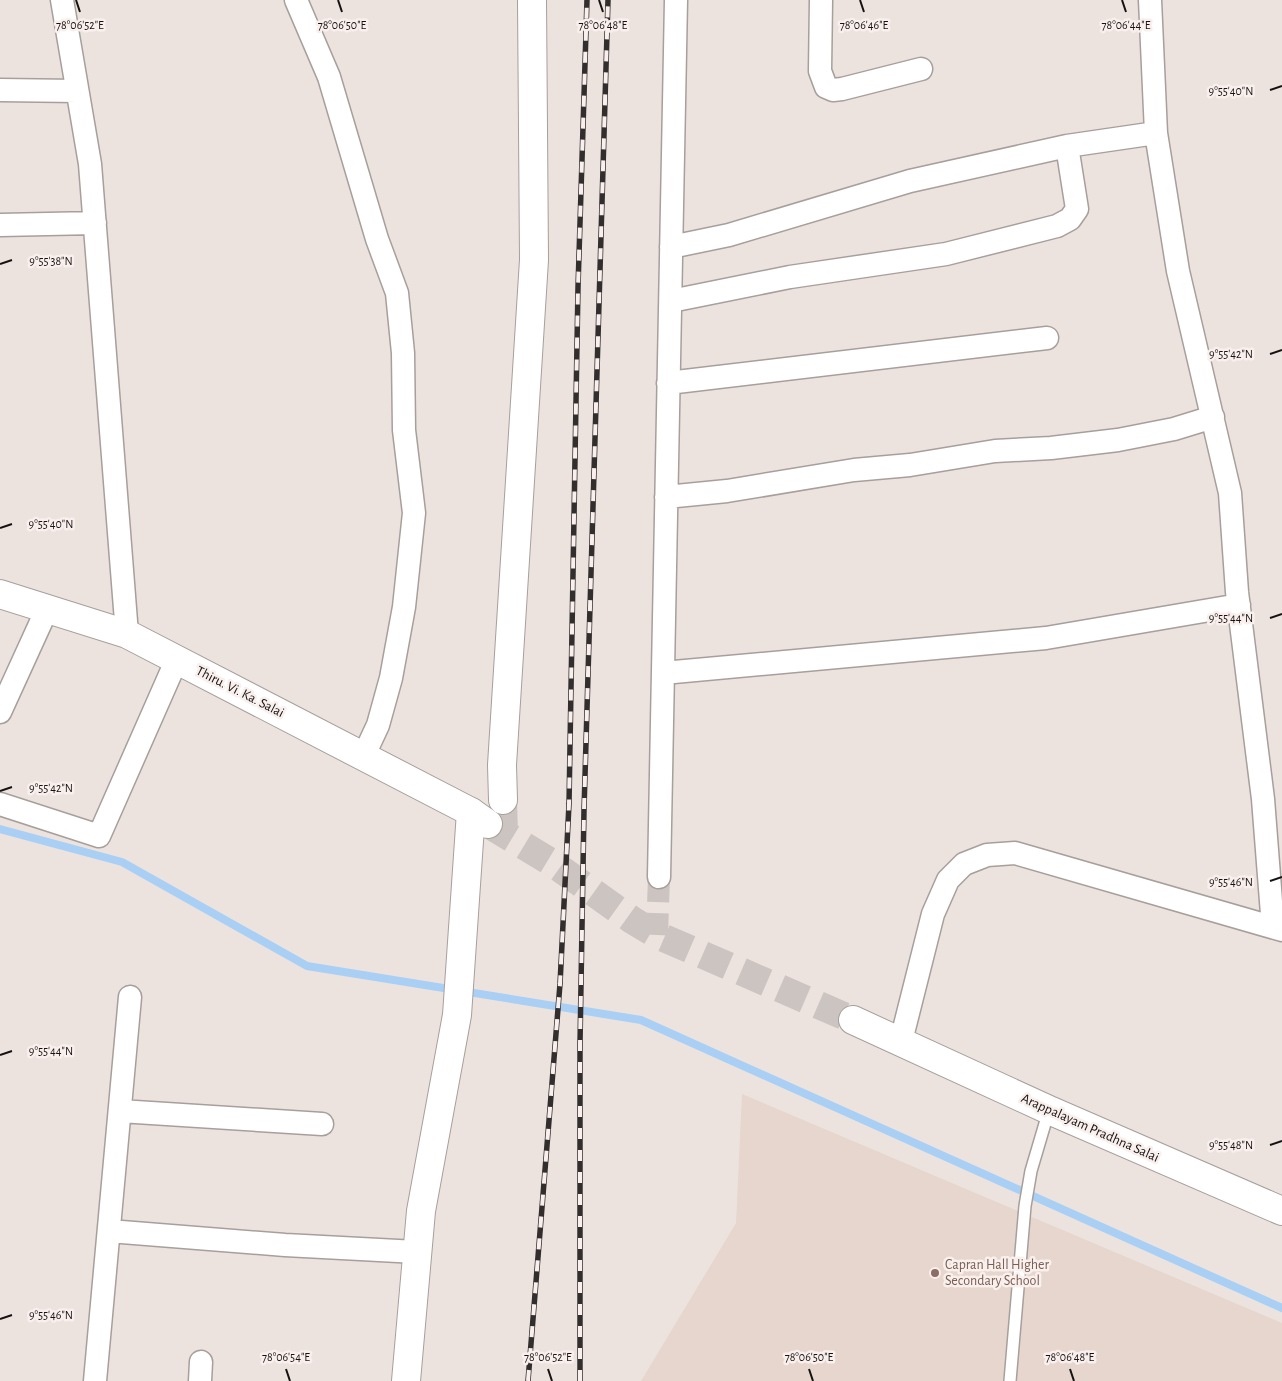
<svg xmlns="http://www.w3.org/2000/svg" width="1282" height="1381" viewBox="0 0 1282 1381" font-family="'Alegreya Sans',sans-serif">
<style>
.built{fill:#e6d6ce}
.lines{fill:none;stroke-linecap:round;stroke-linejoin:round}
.stream{stroke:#a9cff5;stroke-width:8}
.minor-tunnel{stroke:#ccc4c0;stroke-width:22;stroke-dasharray:22 11;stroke-linecap:butt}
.tertiary-tunnel{stroke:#ccc4c0;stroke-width:28;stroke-dasharray:28 14;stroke-linecap:butt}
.secondary-tunnel{stroke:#ccc4c0;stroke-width:28;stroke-dasharray:28 14;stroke-linecap:butt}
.service-casing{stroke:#a79f9c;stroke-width:14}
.minor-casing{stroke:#a79f9c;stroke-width:25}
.tertiary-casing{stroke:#a79f9c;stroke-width:30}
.secondary-casing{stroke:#a79f9c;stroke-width:30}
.service{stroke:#fff;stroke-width:11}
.minor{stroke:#fff;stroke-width:22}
.tertiary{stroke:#fff;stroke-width:28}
.secondary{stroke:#fff;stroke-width:28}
.rail-casing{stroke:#322e2d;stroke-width:5.5}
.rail{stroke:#f9f0ed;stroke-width:4;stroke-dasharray:11;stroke-linecap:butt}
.ticks{fill:none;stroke:#151211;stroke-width:2}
.education-dot{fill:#8d6e63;stroke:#f9f0ed;stroke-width:2}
.labels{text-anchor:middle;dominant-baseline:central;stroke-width:5;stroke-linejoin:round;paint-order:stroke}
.street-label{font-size:14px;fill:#151211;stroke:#f9f0ed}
.education-label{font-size:14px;fill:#785e54;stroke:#f9f0ed;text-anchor:start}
.ticks-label{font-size:12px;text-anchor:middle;fill:#151211;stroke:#f9f0ed;stroke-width:5;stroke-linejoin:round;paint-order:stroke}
</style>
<rect width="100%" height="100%" fill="#ece3df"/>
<path class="built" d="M742,1094L1282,1323V1381H641L736,1223Z"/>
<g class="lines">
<path class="stream" d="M0,829L122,862L307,966L641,1020L1282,1308"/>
<path class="minor-tunnel" d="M657,935L659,877"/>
<path class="tertiary-tunnel" d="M503,800L504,835"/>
<path class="secondary-tunnel" d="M488,824L551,862L632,920L657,935L853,1020"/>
<g class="service-casing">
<path id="service" d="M1010,1381L1025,1206L1031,1171L1049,1110"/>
</g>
<g class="minor-casing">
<path id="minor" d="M62,0L90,164L127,634
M296,0L329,77L377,239L397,293L403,353L404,430L414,513L404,607L391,678L378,725L364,755
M821,0L820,71L826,87L833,90L842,89L921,69
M1150,0L1156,133L1178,271L1230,493L1237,592L1263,799L1273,927
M0,90L77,91
M0,225L95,223
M671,247L729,235L910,181L1067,146L1156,133
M671,301L790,277L946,254L1057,226L1070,219L1077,209L1067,146
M668,383L1047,338
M666,497L727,491L854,470L910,465L995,451L1051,448L1118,440L1174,429L1213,417
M663,673L1046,638L1239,605
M0,712L47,609
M0,804L99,836L177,659
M659,877L676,0
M901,1041L933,914L948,880L964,864L987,855L1015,853L1282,930
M120,1111L322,1124
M109,1231L285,1245L417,1252
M95,1381L130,997
M200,1381L201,1362"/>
</g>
<g class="tertiary-casing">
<path id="tertiary" d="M503,800L502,765L534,260L532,0
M406,1381L421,1211L457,1015L471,812"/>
</g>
<g class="secondary-casing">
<path id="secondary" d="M0,594L127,634L471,812L488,824
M853,1020L1049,1110L1282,1211"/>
</g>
<use href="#service" class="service"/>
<use href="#minor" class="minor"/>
<use href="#tertiary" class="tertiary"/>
<use href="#secondary" class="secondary"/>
<g class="rail-casing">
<path id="rail" d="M528,1381L560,984L569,804L578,287L587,0
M580,1381V1044L584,810L608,0"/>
</g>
<use href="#rail" class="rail"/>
</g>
<path class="ticks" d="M76,0L80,12M338,0L342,12M599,0L603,12M860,0L864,12M1122,0L1126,12M1270,90L1282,86M0,264L12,260M1270,354L1282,350M0,528L12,524M1270,618L1282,614M0,791L12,787M1270,881L1282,877M0,1055L12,1051M1270,1145L1282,1141M0,1319L12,1315M286,1369L290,1381M548,1369L552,1381M809,1369L813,1381M1070,1369L1074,1381"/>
<circle class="education-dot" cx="935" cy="1273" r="5"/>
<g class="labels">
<g class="street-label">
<text transform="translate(240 692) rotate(27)">Thiru. Vi. Ka. Salai</text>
<text transform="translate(1090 1128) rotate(24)">Arappalayam Pradhna Salai</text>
</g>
<g class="education-label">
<text x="945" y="1265">Capran Hall Higher<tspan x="945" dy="16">Secondary School</tspan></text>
</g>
</g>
<g class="ticks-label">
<text x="1126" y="29">78°06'44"E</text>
<text x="80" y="29">78°06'52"E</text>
<text x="342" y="29">78°06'50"E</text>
<text x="603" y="29">78°06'48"E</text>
<text x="864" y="29">78°06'46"E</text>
<text x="1231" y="95">9°55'40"N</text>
<text x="51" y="265">9°55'38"N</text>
<text x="1231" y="358">9°55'42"N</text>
<text x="51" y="528">9°55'40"N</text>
<text x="1231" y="622">9°55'44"N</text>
<text x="51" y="792">9°55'42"N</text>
<text x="1231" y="886">9°55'46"N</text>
<text x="51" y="1055">9°55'44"N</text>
<text x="1231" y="1149">9°55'48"N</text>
<text x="51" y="1319">9°55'46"N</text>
<text x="286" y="1361">78°06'54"E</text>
<text x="548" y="1361">78°06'52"E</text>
<text x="809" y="1361">78°06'50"E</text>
<text x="1070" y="1361">78°06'48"E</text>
</g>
</svg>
